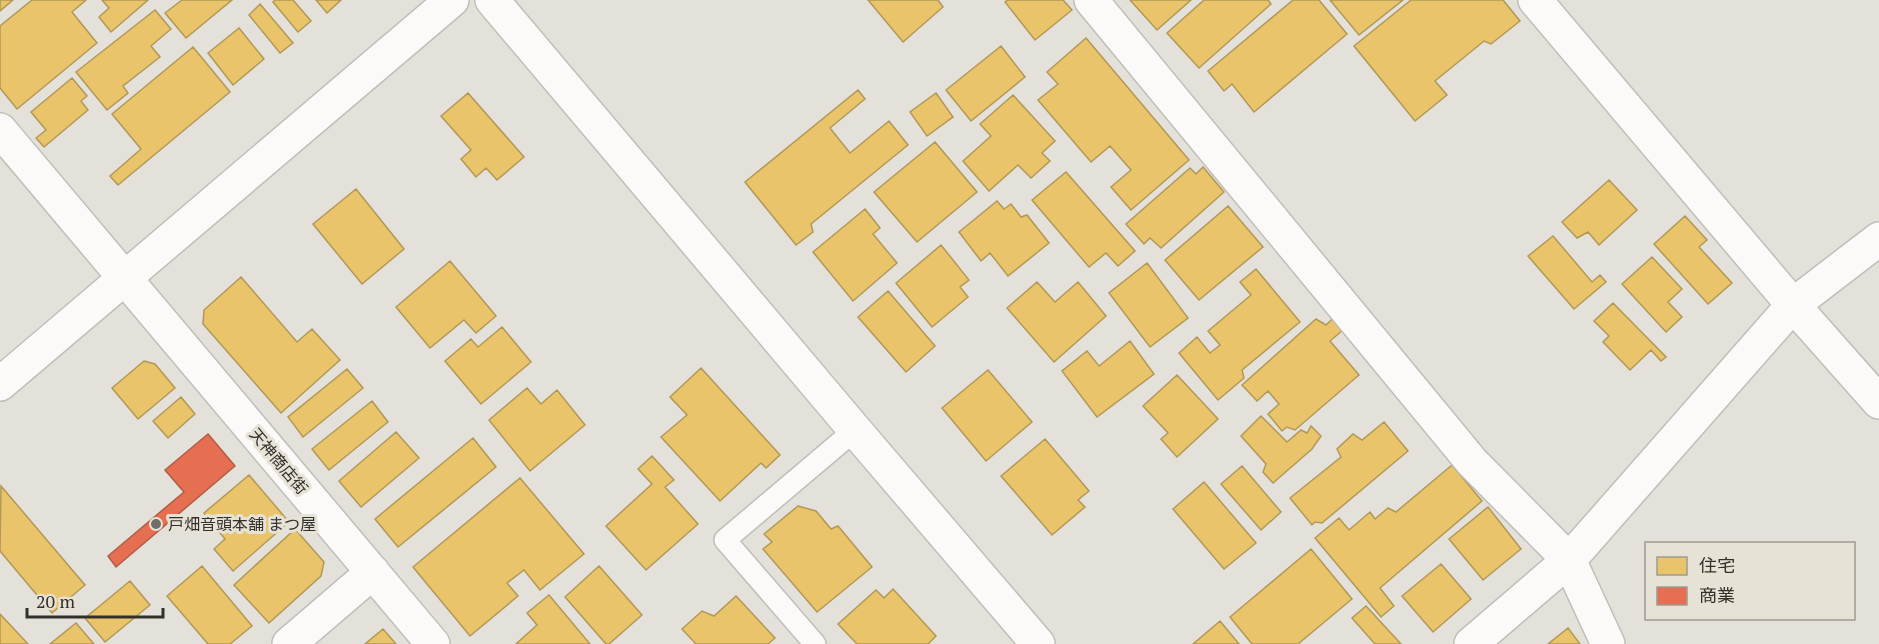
<svg xmlns="http://www.w3.org/2000/svg" width="1879" height="644" viewBox="0 0 1879 644" font-family="'PT Serif','Noto Sans JP',serif">
<style>
.homes{fill:#e9c46a;stroke:#b29857;stroke-width:1.5}
.shops{fill:#e76f51;stroke:#b15c46;stroke-width:1.5}
.lines{fill:none;stroke-linecap:round;stroke-linejoin:round}
.lane-casing{stroke:#c0beb9;stroke-width:24}
.street-casing{stroke:#c0beb9;stroke-width:36}
.secondary-casing{stroke:#c0beb9;stroke-width:36}
.lane{stroke:#fbfaf9;stroke-width:21}
.street{stroke:#fbfaf9;stroke-width:33}
.secondary{stroke:#fbfaf9;stroke-width:33}
.poi-dot{fill:#706e68;stroke:#e7e2d6;stroke-width:2}
.labels{text-anchor:middle;dominant-baseline:central;stroke-width:6;stroke-linejoin:round;paint-order:stroke}
.street-label{font-size:16px;fill:#32302b;stroke:#e7e2d6}
.poi-label{font-size:16px;fill:#32302b;stroke:#e7e2d6;text-anchor:start}
</style>
<rect width="100%" height="100%" fill="#e3e1da"/>
<path class="homes" d="M0,0H13L0,11Z
M32,0H86L72,12L97,43L17,109L0,88V26Z
M102,0H148L111,32L99,17L109,8Z
M182,0H232L186,38L165,13Z
M275,0H293L311,21L298,32L273,2Z
M316,0H341L327,13Z
M868,0H938L943,7L903,42Z
M1008,0H1063L1072,10L1035,40L1005,2Z
M1130,0H1191L1157,30Z
M1204,0H1268L1271,4L1199,68L1167,33Z
M1293,0H1319L1347,34L1254,112L1232,84L1224,91L1208,71Z
M1330,0H1403L1359,35Z
M1411,0H1503L1520,21L1491,44L1484,41L1435,81L1447,95L1415,121L1354,46Z
M260,4L293,43L280,53L249,15Z
M155,10L171,29L151,46L160,57L123,86L128,93L107,110L76,72Z
M239,28L264,59L233,85L208,53Z
M1086,38L1189,160L1131,210L1111,187L1131,170L1110,146L1091,162L1038,100L1058,84L1047,72Z
M1001,46L1025,77L971,121L946,90Z
M193,47L230,92L118,185L110,176L141,149L112,114Z
M72,78L87,96L81,101L88,110L44,147L36,138L46,130L31,112Z
M858,90L865,99L830,128L850,153L889,121L908,145L811,224L813,232L796,245L745,182Z
M468,93L524,157L497,180L486,168L476,177L461,159L471,150L441,116Z
M936,93L953,117L927,136L910,112Z
M1013,95L1055,141L1042,153L1050,161L1031,178L1018,165L989,191L963,161L991,136L980,124Z
M935,142L977,192L917,242L874,192Z
M1203,167L1224,192L1161,248L1150,238L1144,244L1126,224L1190,168L1196,174Z
M1066,172L1135,251L1118,266L1106,253L1089,267L1032,200Z
M1609,180L1637,210L1599,245L1588,232L1577,238L1562,222Z
M356,189L404,249L362,284L313,224Z
M997,201L1004,209L1011,204L1021,217L1027,215L1049,243L1008,276L990,253L981,261L959,232Z
M1228,206L1263,247L1199,300L1165,260Z
M865,209L880,228L873,234L897,263L853,301L813,252Z
M1685,216L1707,240L1699,247L1732,283L1708,304L1654,244Z
M1553,236L1592,282L1600,275L1606,282L1574,309L1528,256Z
M941,245L969,280L960,287L968,297L932,327L896,283Z
M1652,257L1682,289L1668,302L1682,317L1666,332L1622,284Z
M450,261L496,316L476,333L464,320L430,348L396,307Z
M1147,263L1188,318L1150,347L1109,293Z
M1256,269L1300,322L1242,370L1244,378L1218,400L1179,353L1197,337L1210,353L1220,345L1208,331L1251,295L1240,282Z
M241,277L297,342L312,329L340,360L281,413L203,324L204,310Z
M1037,282L1055,302L1078,282L1106,316L1054,362L1007,308Z
M888,291L935,346L906,372L858,317Z
M1613,303L1666,357L1661,361L1651,350L1630,370L1603,342L1609,336L1594,321Z
M1333,318L1343,330L1330,341L1359,375L1295,430L1287,427L1282,431L1268,414L1279,404L1268,391L1257,401L1242,385L1316,319L1326,325Z
M502,327L531,362L481,404L445,361L471,339L478,347Z
M1130,341L1154,374L1097,417L1062,371L1087,351L1099,366Z
M144,361L155,364L175,388L138,419L112,388Z
M701,368L780,455L766,468L761,463L720,501L661,437L687,415L670,397Z
M347,369L363,388L303,437L288,417Z
M988,370L1032,422L986,461L942,408Z
M1177,375L1218,419L1177,457L1161,439L1168,433L1143,406Z
M527,388L541,404L557,390L585,425L530,471L489,420Z
M181,397L195,414L168,438L153,421Z
M372,401L388,422L329,470L312,449Z
M1261,416L1287,442L1301,430L1307,433L1311,426L1321,436L1312,449L1273,483L1263,472L1266,464L1241,436Z
M1384,422L1408,451L1322,523L1315,522L1312,525L1290,498L1341,457L1337,449L1353,434L1362,440Z
M396,432L419,458L361,507L339,481Z
M473,438L496,467L398,547L375,519Z
M1045,439L1089,491L1078,500L1085,507L1052,535L1001,476Z
M652,456L674,480L665,487L698,524L646,570L606,526L652,484L638,469Z
M1452,465L1482,501L1380,588L1394,606L1381,617L1315,538L1339,518L1349,530L1370,512L1375,519L1388,508L1396,512Z
M1242,466L1281,512L1261,530L1221,484Z
M249,475L289,522L233,571L214,549L225,539L204,513Z
M520,478L584,554L540,590L524,570L507,583L518,596L470,636L413,567Z
M1204,482L1256,543L1224,569L1173,509Z
M1,486L85,585L52,613L0,551Z
M798,506L816,511L831,529L838,526L872,567L817,612L763,549L772,542L764,534Z
M1488,507L1521,549L1483,580L1449,539Z
M295,529L324,562L321,576L269,623L234,585Z
M1311,549L1352,599L1298,644H1252L1230,617Z
M1441,564L1471,599L1433,632L1402,596Z
M202,566L252,626L230,644H208L167,596Z
M599,566L642,615L609,644H606L565,597Z
M130,581L150,605L105,642L85,618Z
M893,589L936,636L928,644H857L838,624L876,590L884,598Z
M549,595L590,644H516L537,625L527,613Z
M736,596L775,638L768,644H696L682,629L702,611L714,616Z
M1366,606L1401,644H1375L1352,618Z
M0,614L28,644H0Z
M1220,621L1239,644H1193Z
M76,623L94,644H50Z
M1568,628L1580,644H1548Z
M383,629L396,644H365Z"/>
<path class="shops" d="M208,434L235,466L116,567L108,556L184,492L165,470Z"/>
<g class="lines">
<g class="lane-casing">
<path id="lane" d="M815,644L725,540L855,430"/>
</g>
<g class="street-casing">
<path id="street" d="M1091,0L1472,462L1569,560L1608,644
M1535,0L1793,305L1879,402
M0,130L433,644
M289,644L373,572
M1471,644L1569,560L1793,305L1879,239"/>
</g>
<g class="secondary-casing">
<path id="secondary" d="M492,0L855,430L1038,644
M0,384L452,0"/>
</g>
<use href="#lane" class="lane"/>
<use href="#street" class="street"/>
<use href="#secondary" class="secondary"/>
</g>
<circle class="poi-dot" cx="156" cy="524" r="6"/>
<g class="labels">
<g class="street-label">
<text transform="translate(279 461) rotate(50)">天神商店街</text>
</g>
<g class="poi-label">
<text x="168" y="524">戸畑音頭本舗 まつ屋</text>
</g>
</g>
<rect x="1645" y="542" width="210" height="78" fill="#e7e2d6" stroke="#9f9b92" stroke-width="1.5"/>
<rect x="1657" y="557" width="30" height="18" fill="#e9c46a" stroke="#9f9b92" stroke-width="1.5"/>
<text x="1699" y="572" font-size="18" fill="#32302b">住宅</text>
<rect x="1657" y="587" width="30" height="18" fill="#e76f51" stroke="#9f9b92" stroke-width="1.5"/>
<text x="1699" y="602" font-size="18" fill="#32302b">商業</text>
<path d="M27 608v9h136v-9" fill="none" stroke="#32302b" stroke-width="3"/>
<text x="36" y="608" font-size="18" fill="#32302b" stroke="#e7e2d6" stroke-width="4.5" paint-order="stroke">20 m</text>
</svg>
